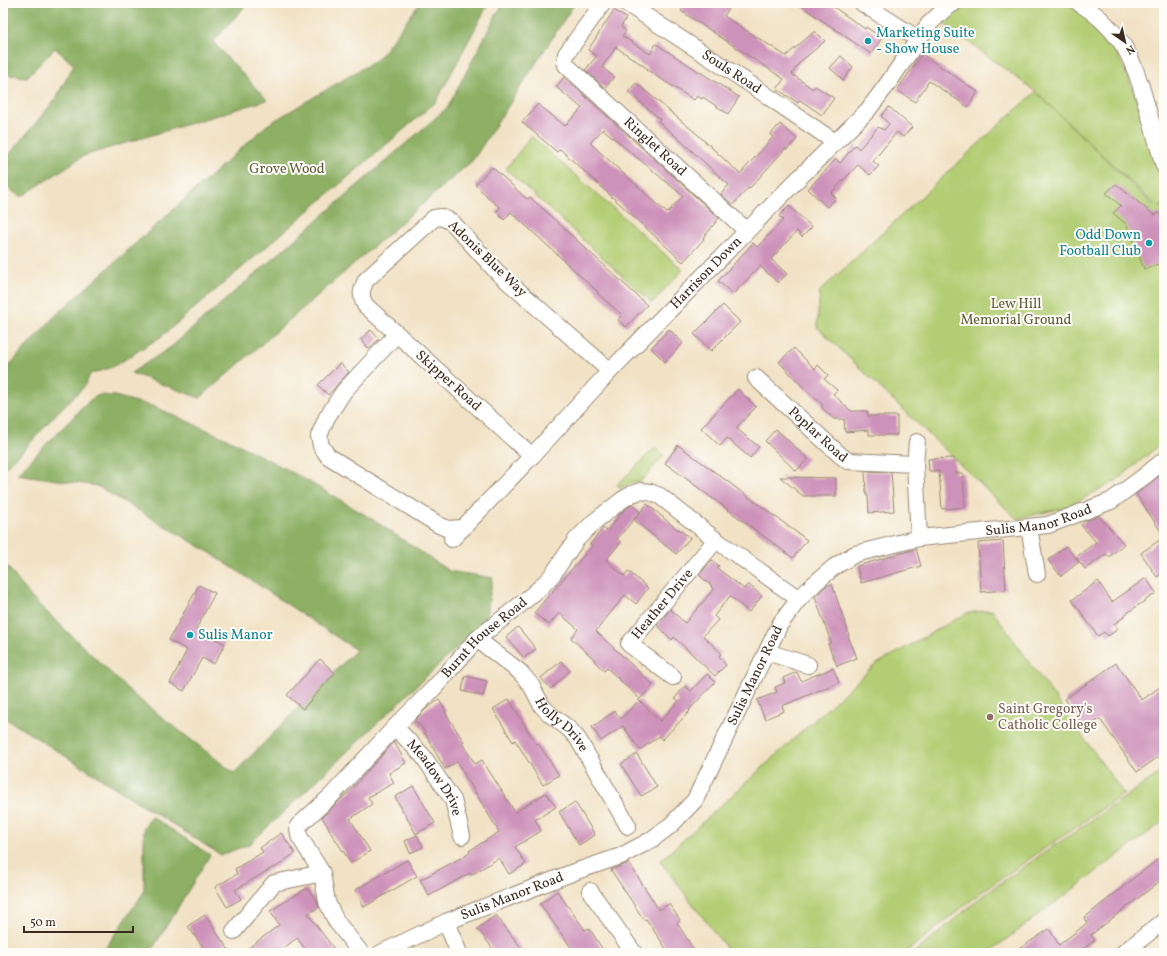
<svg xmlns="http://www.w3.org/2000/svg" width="1167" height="956" viewBox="0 0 1167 956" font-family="Vollkorn,serif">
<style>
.green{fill:#b2cd73;stroke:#767c48;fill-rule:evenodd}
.forest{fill:#8db065;stroke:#646d42}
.building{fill:#cd92ba;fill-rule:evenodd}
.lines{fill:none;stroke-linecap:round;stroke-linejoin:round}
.street-casing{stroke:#968672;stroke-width:18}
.street{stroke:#fff;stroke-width:16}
.culture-dot{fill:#0f9aa8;stroke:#fdfcf7;stroke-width:1.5}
.education-dot{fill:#8d6e63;stroke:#fdfcf7;stroke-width:1.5}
.labels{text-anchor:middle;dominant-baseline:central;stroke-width:4;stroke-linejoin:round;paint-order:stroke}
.culture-label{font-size:14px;fill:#0d838f;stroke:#fdfcf7;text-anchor:start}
.street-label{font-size:14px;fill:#3b2a1e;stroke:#fdfcf7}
.park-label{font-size:14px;fill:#5f5b38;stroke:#fdfcf7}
.education-label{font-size:14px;fill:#785e54;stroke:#fdfcf7;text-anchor:start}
</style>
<rect width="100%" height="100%" fill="#fdfcf7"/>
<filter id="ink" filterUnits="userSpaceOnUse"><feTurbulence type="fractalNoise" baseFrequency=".025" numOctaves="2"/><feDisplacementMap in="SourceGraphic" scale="8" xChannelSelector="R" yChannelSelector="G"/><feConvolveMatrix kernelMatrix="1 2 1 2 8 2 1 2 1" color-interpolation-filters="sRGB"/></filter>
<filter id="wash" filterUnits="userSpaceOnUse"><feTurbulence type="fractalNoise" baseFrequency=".012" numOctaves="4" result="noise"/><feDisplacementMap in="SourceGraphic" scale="16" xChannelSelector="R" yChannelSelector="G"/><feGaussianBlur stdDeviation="0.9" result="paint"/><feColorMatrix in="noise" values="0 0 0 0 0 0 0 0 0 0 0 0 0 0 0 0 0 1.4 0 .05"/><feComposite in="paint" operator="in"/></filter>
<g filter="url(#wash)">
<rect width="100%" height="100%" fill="#f1e2c5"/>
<path class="green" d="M972,3H1063C1114,21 1134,90 1149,136C1153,146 1156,156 1159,165C1161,170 1163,175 1164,180C1165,188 1164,198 1164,207L1159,206L1164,208V441L1116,481L1067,507L1017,519L817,327L820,291L1002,122L1036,92L943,23L952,15ZM1037,93L1155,205H1153Z
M531,136L683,270L652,303L506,169Z
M655,448L664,456L640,482H633L620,488L617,485Z
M992,610L1124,794L983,891L905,953H730L660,861L875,665L967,613Z
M1164,770V821L988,953H914L986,893Z"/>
<path class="forest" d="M3,3H248L213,42L267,100L83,156L21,197L3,185V162L54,101L74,65L55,48L27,77L3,74Z
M420,3H489L486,8L436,102L162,336L113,367L90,374L85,386L57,413L20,454L3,469V372L55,316L267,125L378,59Z
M504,3H575L473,160L200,398L131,373L171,347L448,107L496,15Z
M99,395L115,396L155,407L232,441L292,472L330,494L372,519L449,571L493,578L485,621L250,844L221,855L86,769L3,717V561L30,596L136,697L234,773L356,650L209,552L97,486L17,474L90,400Z
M151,816L210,855L150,953H102L144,892V827Z"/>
<g id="blocks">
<path class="building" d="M687,3H733L724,16L786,56L815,31L825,41L800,62L792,74L813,89L815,86L834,98L822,115L800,100L798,103L777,89L784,79L681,11Z
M797,3H828L865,29L866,27L882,38L871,54Z
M614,10L626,18L621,27L626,31L622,36L650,54L656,44L739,97L728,114L703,97L702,99L697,96L694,100L647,70L648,69L616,47L602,67L614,77L605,88L585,70L597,56L588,50Z
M922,54L978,92L968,107L929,81L915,102L897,90Z
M841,56L853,67L843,80L830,68Z
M564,77L719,218L703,238L704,239L683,262L560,149L557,152L522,122L538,104L565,126L582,108L556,87ZM603,129L683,196L667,213L590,143Z
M636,83L697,134L740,174L773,137L770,135L780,124L797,139L787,150L786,148L749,189L748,188L733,205L721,194L729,185L680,140L658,121L660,119L628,92Z
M889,107L912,127L903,137L897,132L873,161L879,166L870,175L858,165L831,193L836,198L827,207L808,189L836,159L840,163L855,145L859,149L878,127L884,130L889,124L881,116Z
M492,167L527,199L530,197L647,305L626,327L618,320L622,315L597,293L598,292L511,212L504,220L496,212L500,208L475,185Z
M1116,184L1154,215L1160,213L1164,224V262L1144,269L1127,225L1113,213L1121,206L1106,193Z
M789,206L812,227L802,237L797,231L771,259L787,274L778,283L760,266L733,294L718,281L753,243L757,247L783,220L779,216Z
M723,305L740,322L711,351L694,334Z
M669,329L683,343L665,362L651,348Z
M371,330L379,339L369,349L361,339Z
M794,348L815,369L818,365L828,375L824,379L837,390L833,394L851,411H867L868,416H897V435H869V430L845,432L844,419H834L821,407L823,405L804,388L779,362Z
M340,363L349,372L328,395L318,385Z
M738,389L756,407L736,428L759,447L750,458L727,438L720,446L701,428Z
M776,429L808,459L796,471L765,441Z
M678,445L807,540L793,558L665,463Z
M954,458L955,473H963L965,507L942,509L939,471H929L928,459Z
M865,471L891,472L894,511L869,513L868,496H867V492H866Z
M1164,472V536L1136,494Z
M780,477L836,478V496H803Z
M647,504L678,530L679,529L690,538L676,554L634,520Z
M632,505L640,512L617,539L621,542L606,560L624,576L628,571L648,588L636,604L625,595L596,631L653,685L640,699L607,668L604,671L594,661L595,660L571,638L578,629L559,613L549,625L534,613L544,601L592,546L590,544L603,528L607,531L623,511Z
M1099,516L1124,544L1109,557L1106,554L1085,569L1076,557L1096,542L1081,525L1085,521Z
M1164,537V572L1157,577L1141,553Z
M1003,541L1006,590L981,592L978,543Z
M1066,546L1079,562L1061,576L1048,560Z
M916,549L921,566L861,583L857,566Z
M712,560L719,566L717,568L744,589L748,584L762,596L749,612L730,596L714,616L718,620L703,636L721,653L719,656L726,665L715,676L674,637L672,640L657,625L670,609L685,623L714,589L711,587L712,586L699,575Z
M1146,578L1156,593L1123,616L1124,617L1114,624L1118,629L1108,636L1104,632L1098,636L1072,600L1098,581L1112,602Z
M832,584L849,635L848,636L857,658L837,666L828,644L831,642L815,597L826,586Z
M199,585L215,593L196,629L225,644L214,664L202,658L184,691L170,683L187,650L169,640Z
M518,627L536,649L524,658L506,637Z
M320,659L335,673L303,709L287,695Z
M561,661L570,671L551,689L541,678Z
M1116,663L1142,700L1164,684V753L1137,772L1100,719L1086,729L1065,699Z
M833,668L839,682L782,706L784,711L765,719L757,700L777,692L775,687L785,683L783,678L797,672L801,681Z
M707,674L715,682L689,710L690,711L686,715L662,740L659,736L640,750L623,726L601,741L592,727L615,711L621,719L639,700L660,721L679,701L675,698L685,686L691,691Z
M465,676L487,681L483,696L462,691Z
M509,699L536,744L538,743L559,775L543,785L515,740L513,742L493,709Z
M439,700L446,711L445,712L464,742L462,743L475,764L482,760L515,812L546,793L556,807L535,820L541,831L515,847L526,864L509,874L499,858L471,875L470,873L429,896L420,880L470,853L469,851L499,832L457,762L445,769L422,728L415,720L427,708Z
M394,742L406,763L389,773L394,783L368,797L372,804L350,819L370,851L351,863L329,830H330L322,817L350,791Z
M637,754L657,787L641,796L621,764Z
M413,786L435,823L416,834L395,797Z
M575,802L595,835L579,845L559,812Z
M281,833L295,853L275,868L274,867L235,890L241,899L227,907L215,887L237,874L235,869L263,852L260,848Z
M417,835L423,847L410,853L405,841Z
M1158,859L1164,866V878L1091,935L1095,940L1078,953H1013L1049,929L1059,945L1087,923L1084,918Z
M407,860L417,876L364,907L355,890Z
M629,863L659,910L669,904L680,920L677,923L696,953H669L646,919L644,920L611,870Z
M307,888L318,903L319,907L308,914L337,953H308L297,938L277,953H242L279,925L270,911Z
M557,891L585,930L589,928L605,953H575L540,904Z
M205,915L214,929L231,953H207L188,926Z
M496,915L502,923L525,953H496L484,937L477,929Z"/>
</g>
</g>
<g filter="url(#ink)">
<use href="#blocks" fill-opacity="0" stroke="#968672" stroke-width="1"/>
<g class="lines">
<g class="street-casing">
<g id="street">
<path id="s1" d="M603,3L566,54L565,61L566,65L747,231"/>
<path id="s2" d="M626,3L750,84L835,142"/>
<path d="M862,3L918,39"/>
<path d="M1079,3C1096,13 1110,27 1121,42C1134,61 1141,86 1147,107C1153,127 1158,146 1164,166"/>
<path d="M396,335L344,391L327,417L319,436L321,446L328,456L439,525L448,529L463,528"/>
<path id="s3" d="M756,378L840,455L848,461L915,464L919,538"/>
<path d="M532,456L365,305C360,295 361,291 366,280L434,218L441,217L452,222L497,272L610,371"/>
<path d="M915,464L917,442"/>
<path d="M1029,527L1037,574"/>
<path id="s4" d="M452,539L532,456L610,371L792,185L868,110L886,86L929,24L948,6L954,3"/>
<path id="s5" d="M477,639L520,672L531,685L542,706L551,715L569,729L578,739L628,826"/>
<path d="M767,652L808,665"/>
<path id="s6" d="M673,677L629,644L716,540"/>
<path id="s7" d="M395,727L423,756L453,800L462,836"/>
<path d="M590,891L634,953"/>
<path d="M446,922L459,953"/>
<path d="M234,931L274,883L322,873"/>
<path id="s8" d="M361,953L336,921L327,902L322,873L299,836L298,826L331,796L395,727L433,689L477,639L521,604L541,587L553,574L576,540L595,521L622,500L632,494L641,491L650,492L660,496L716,540L799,599"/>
<path id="s9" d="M381,953L446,922L574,872L621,856L651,840L671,825L695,800L780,624L799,599L814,584L834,567L855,554L919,538L1048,525L1111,501L1146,475L1164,460"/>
<path d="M1123,953L1164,921"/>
</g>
</g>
<use href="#street" class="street"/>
</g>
</g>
<g class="culture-dot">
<circle cx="868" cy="41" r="4"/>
<circle cx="1149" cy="243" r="4"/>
<circle cx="190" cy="635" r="4"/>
</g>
<circle class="education-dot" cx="990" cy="717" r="4"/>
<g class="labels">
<g class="culture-label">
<text x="876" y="33">Marketing Suite<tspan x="876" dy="16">- Show House</tspan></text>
<text x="1141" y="235" text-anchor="end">Odd Down<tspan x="1141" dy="16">Football Club</tspan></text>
<text x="198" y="635">Sulis Manor</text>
</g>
<g class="street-label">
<text stroke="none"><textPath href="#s2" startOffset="126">Souls Road</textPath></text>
<text stroke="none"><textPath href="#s1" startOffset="195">Ringlet Road</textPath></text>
<text transform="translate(487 259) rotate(44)">Adonis Blue Way</text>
<text stroke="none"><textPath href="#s4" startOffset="368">Harrison Down</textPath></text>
<text transform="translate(448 381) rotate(42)">Skipper Road</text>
<text stroke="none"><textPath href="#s3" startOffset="84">Poplar Road</textPath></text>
<text stroke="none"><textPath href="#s9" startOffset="839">Sulis Manor Road</textPath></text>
<text stroke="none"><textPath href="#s6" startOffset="107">Heather Drive</textPath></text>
<text stroke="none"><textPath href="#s8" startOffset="410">Burnt House Road</textPath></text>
<text stroke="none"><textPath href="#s9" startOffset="491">Sulis Manor Road</textPath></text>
<text stroke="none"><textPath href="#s5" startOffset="122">Holly Drive</textPath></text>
<text stroke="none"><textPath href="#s7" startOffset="65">Meadow Drive</textPath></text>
<text stroke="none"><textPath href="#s9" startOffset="143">Sulis Manor Road</textPath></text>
</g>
<g class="park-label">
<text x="287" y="169">Grove Wood</text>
<text x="1016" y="304">Lew Hill<tspan x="1016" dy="16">Memorial Ground</tspan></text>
</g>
<g class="education-label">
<text x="998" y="709">Saint Gregory's<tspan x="998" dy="16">Catholic College</tspan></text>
</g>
</g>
<rect width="1167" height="956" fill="none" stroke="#fdfcf7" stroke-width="16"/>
<g transform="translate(1125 42) rotate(146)" stroke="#fdfcf7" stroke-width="3" paint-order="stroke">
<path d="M0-3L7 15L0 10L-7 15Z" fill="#3b2a1e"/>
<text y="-6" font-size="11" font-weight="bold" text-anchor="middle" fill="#3b2a1e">N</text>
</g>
<path d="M24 926v6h109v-6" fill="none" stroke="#3b2a1e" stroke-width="2"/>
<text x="30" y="926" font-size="12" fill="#3b2a1e" stroke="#fdfcf7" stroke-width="3" paint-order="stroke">50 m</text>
</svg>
